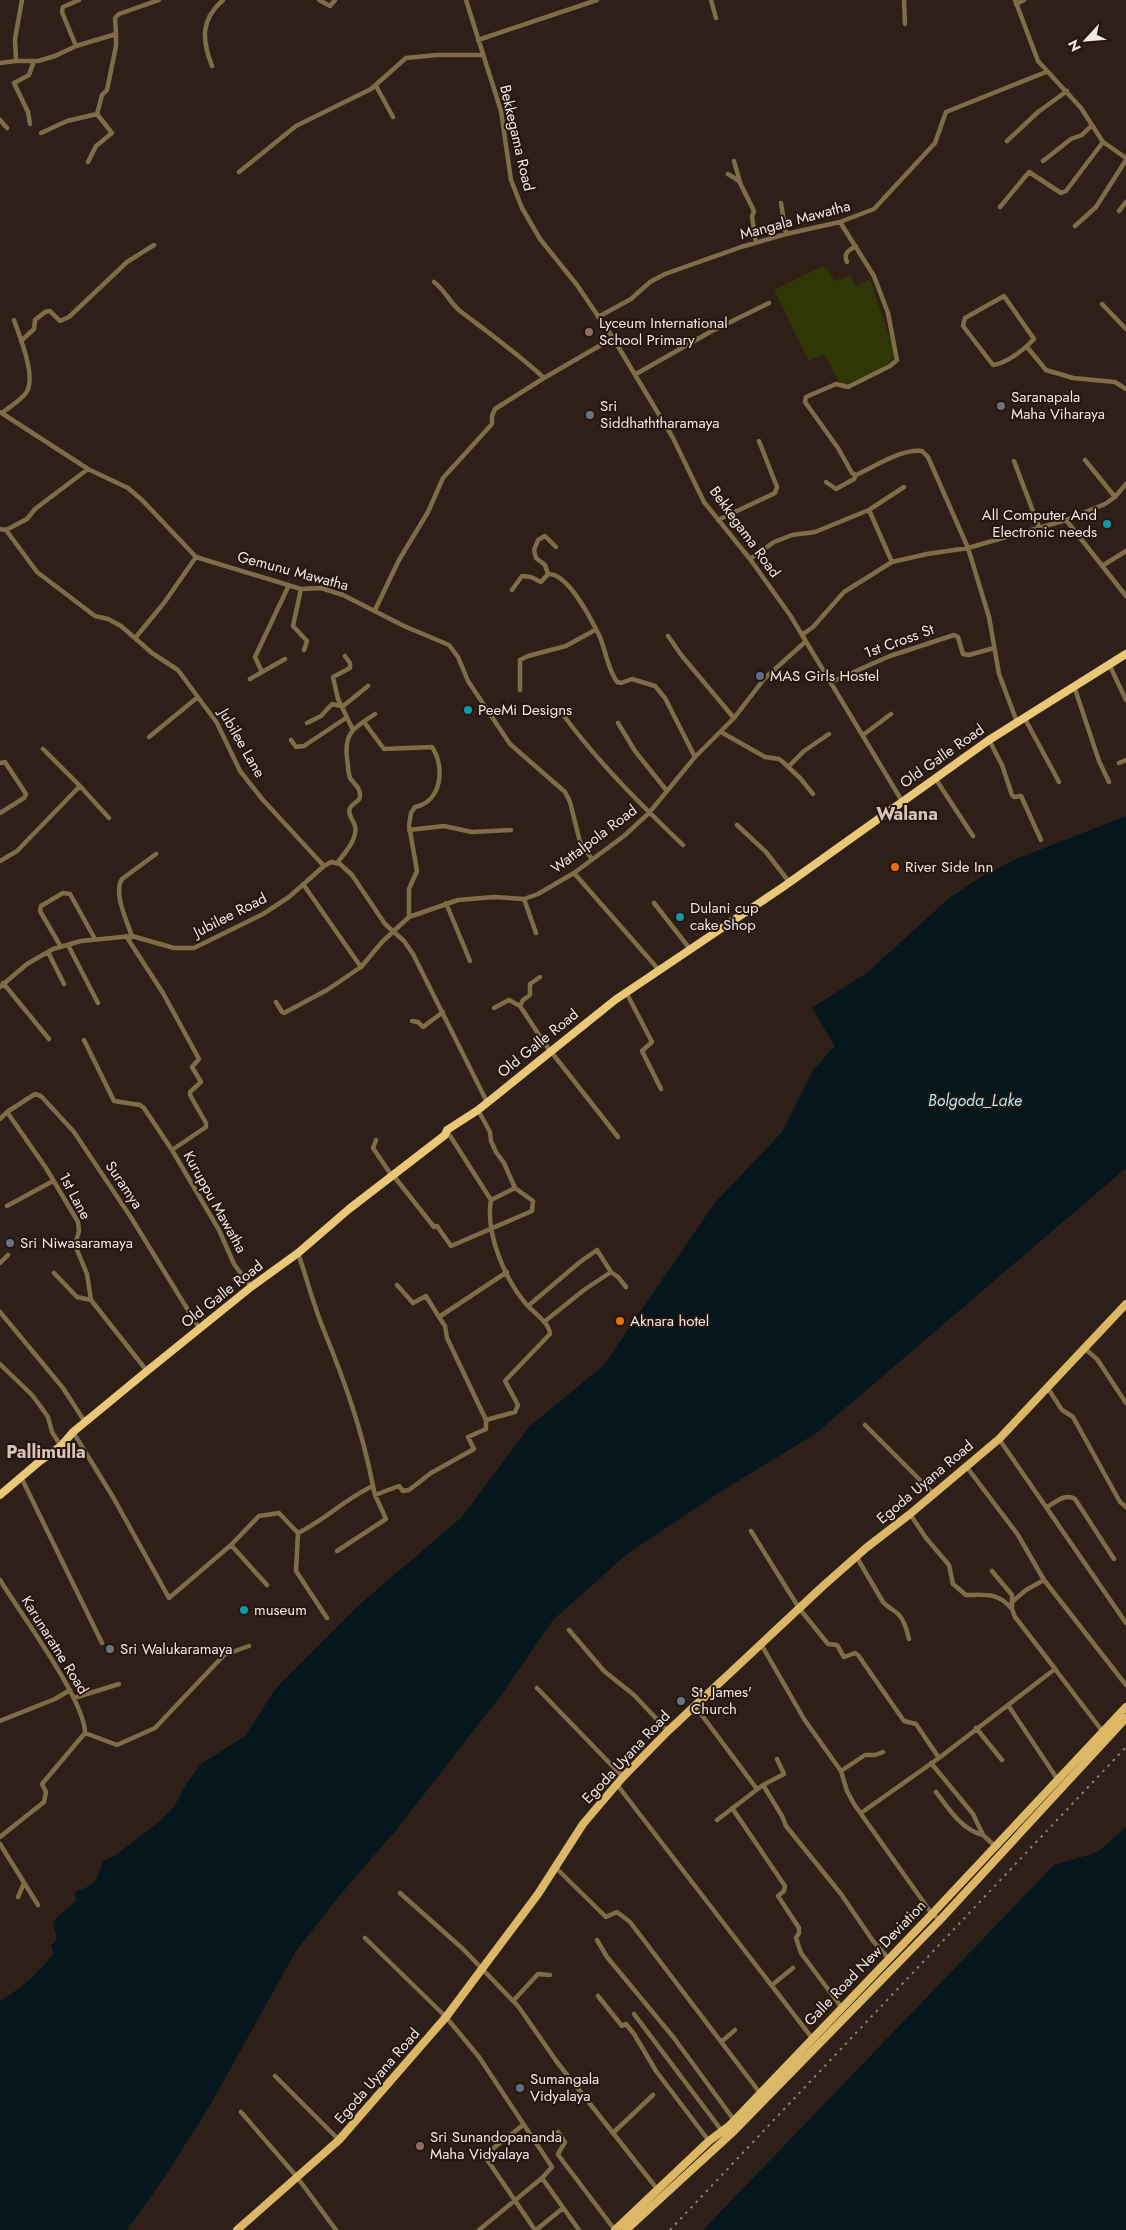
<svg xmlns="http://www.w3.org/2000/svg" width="1126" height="2230" viewBox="0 0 1126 2230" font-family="Jost,sans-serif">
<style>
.green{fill:#313606}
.water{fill:#05171c}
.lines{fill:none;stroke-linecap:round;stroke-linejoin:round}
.minor{stroke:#7e6d47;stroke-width:4.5}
.primary{stroke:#dcb866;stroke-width:8}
.trunk{stroke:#ebc878;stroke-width:8}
.rail{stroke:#8d807a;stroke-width:2;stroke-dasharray:2.5 5;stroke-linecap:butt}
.education-dot{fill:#8d6e63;stroke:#24160f;stroke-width:2}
.worship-dot{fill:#6b7280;stroke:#24160f;stroke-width:2}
.culture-dot{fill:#0f9aa8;stroke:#24160f;stroke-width:2}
.service-dot{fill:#5c6f8a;stroke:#24160f;stroke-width:2}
.food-dot{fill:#e8710a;stroke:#24160f;stroke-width:2}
.labels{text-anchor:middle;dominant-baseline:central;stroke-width:4;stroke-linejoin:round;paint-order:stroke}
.street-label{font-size:15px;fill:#f2e7e2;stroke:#24160f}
.poi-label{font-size:15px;fill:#f2e7e2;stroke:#24160f;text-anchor:start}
.water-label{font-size:16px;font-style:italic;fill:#ade8f8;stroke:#24160f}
.quarter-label{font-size:18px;font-weight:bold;fill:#d7c3ba;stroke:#24160f}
</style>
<rect width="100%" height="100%" fill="#2e1f18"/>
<path class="green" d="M822,266L828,271L835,281L850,275L856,287L870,279L895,353C891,369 856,379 841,386L824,354L809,361L774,290Z"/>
<path class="water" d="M1126,816V1168L815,1434L720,1492L627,1554L553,1620L502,1694L397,1829L340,1895L296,1951L209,2107L164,2178L127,2230H0V2001C22,1988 39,1973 54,1953L51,1946L57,1939L53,1923L58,1916L76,1901L75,1892C95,1885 97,1882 103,1861L116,1855L160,1821L174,1807L187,1783L201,1764L245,1736L277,1687L359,1605L462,1517L530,1426L604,1365L714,1204L782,1132L813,1070L835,1046L812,1008L868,972L948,899L981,877L1016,859Z
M1126,1827V2230H703L1054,1865L1098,1852Z"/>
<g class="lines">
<path class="minor" d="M22,0L15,39L16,61H38L55,56L76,46L116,34L115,18L119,14L159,0
M319,0L330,6L335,0
M466,0L501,111L511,180L522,208L540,239L577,285L613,338L673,438L704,502L750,559L790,615L902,801
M711,0L716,18
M904,0L905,24
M1015,0L1038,61L1081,108L1103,142L1126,158
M1016,4L1024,0
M478,40L597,0
M76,46L62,12L63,7L79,0
M0,63L16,61
M212,66C202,40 200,20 223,0
M376,86L393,117
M0,120L7,128
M30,124L28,112L14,83L29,75L34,61
M41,133L67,121L97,114
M1007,141L1038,112L1067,91
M734,161L740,182
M1043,161L1071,139L1082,135L1091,126
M88,162L96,146L112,133L97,114L102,95L107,90L116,46V34
M239,172L296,126L371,89L406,58L437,55H482
M728,174L739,181L754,211L752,217L756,243
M781,203L786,234
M1000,207L1029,172L1061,193L1066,191L1103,142
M1119,211L1126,202
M840,222L874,276L888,313L897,360L890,366L848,387L836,384L806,397L805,402L838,448L852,473L856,475C876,466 900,449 922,451L928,457L968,548L989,617L999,674L1017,722
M1075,226L1096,207L1126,160
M847,262C843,253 849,250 856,246
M434,282C445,290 450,303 460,311C489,333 517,353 544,378
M1004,296L1034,339C1024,350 1007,363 993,365L963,326L965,318Z
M1102,304L1126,329
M598,317L631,299L650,282L665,274L741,247L786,234L840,222L874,209L935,143L946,112L1046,72
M21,341L34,329L35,320L45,312L50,311L60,321L69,317L127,262L154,245
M1027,347L1046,370L1073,378L1115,382L1126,389
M636,374L710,332L769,303
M0,412L88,469L128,488L143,501L196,557L301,589L321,588L343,595L404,626L449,645L458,657L468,681L510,744L565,792L570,802L580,842L592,859
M2,413C9,407 20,401 26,393C37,378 20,337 14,320
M1085,460L1115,497
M1014,461L1039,527
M826,482L836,489L854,479L856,475
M869,510L904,487
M718,520L775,493L777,487L759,441
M1066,520L1126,596
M0,529L6,530L37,572L95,616L108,619L121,626L152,653L178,670L217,723L240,771L263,800L324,866
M6,530L27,519L35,509L88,469
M750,559L774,542L792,535L815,532L869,510L892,562
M1102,566L1126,551
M548,574L545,565L536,558L534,550L538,540L545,536L556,547
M301,589L293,626L307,641L304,650
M512,590L522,576L531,577L541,582L548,574C568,573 591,619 599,635C606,650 607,668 617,682L621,683L632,679L655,686L665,698L695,757
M375,610L399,560L428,512L443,478L492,424V416L495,409L544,378L613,338
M802,635L813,627L844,592L892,562L927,554L968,548L1066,520L1105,504L1115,497L1126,484
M668,636L682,656L734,718
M136,637L164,603L196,557
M1109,664L1126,700
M262,672L285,659
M250,679L262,672L255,657L289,585
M831,682L890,656L954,635L958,637L963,654L969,655L994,648
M1074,686L1099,761L1109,782
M520,690V660L528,656L566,646L595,630
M342,707L338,699L333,677L350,668V663L345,656
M564,716C599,763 640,804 683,845
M1024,717L1059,782
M364,722L384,749L432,747C446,768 441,802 415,807L411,813L409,825L417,871L409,889V917
M307,723L321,716L332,704L341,706
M618,723L635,751L667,791
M353,730L342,707L368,686
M721,732L765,757L779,759L783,762L800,778L813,794
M863,735L891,714
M149,737L198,697
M291,740L296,747L304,746L346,718
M989,740L1002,765L1012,795L1014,797L1021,796L1041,840
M43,749L80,786
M0,763L5,762L26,794L24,798L0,813
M1119,763L1126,760
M789,766L804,751L829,734
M935,778L973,836
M737,825L766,852L790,883
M409,830L444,826L472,832L511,830
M0,861L17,851L80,786L109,818
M337,863C344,854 358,839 355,826C354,821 347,814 350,808C353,802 361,802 360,794C360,787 353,783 350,778C348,772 348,764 347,758C344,731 355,728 375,714
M574,873L659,970
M303,884L361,967
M524,899L536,933
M446,903L470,961
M654,903L690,949
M126,936L163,993L199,1059L192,1067L201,1082L190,1092V1095L206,1123V1127L172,1150L219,1230L234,1264L251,1287
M132,937C127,920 113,894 122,879L156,854
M68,945L98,1003
M61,947L40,911L41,906L63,893L70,894L95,939
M48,952L64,984
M3,983L49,1039
M0,987L27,964L53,949L81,941L132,936L174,948H194L263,914L289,897L324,866L331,862L340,864L352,875L385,924L404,941L413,954L487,1102
M627,994L652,1042L642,1051L661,1089
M276,1002L282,1012L284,1013L327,990L361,967L382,942L409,917L458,900L494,897L524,899L538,894L574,873L624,836L649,813L695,757L734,718L764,679L805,642
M520,1006L523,1000L530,995V984L540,977
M494,1008L509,1000L520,1006L545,1044L618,1137
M412,1021L418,1022L423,1027L443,1012
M84,1040L114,1101L140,1105L144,1108L172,1150
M478,1110L490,1132L491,1141L496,1152L504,1163L515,1188L491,1200
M7,1112L46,1168L78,1222L79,1231L75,1245L87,1274L91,1300L147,1371
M0,1119L7,1112L35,1094L41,1096L74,1132L132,1219L199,1328
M376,1140L373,1148L392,1176
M393,1175L434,1227L437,1226L451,1246L532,1211L533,1201L515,1188
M7,1206L53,1181
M0,1263L8,1255
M54,1273L77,1297L91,1300
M397,1285L413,1303L426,1296L439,1317
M528,1306L580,1262L597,1250L611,1272L618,1277L626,1287
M0,1312L63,1388L85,1422
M544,1322L584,1290L611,1272
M1084,1348L1097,1359L1126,1403
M0,1364L32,1395L41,1407L48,1417L52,1432L61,1446
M1047,1387L1062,1410L1073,1417L1120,1502L1126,1507
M486,1420L447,1338L445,1326L439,1317L507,1272
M865,1425L934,1494
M73,1432L113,1497L169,1598L231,1545L259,1516L279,1513L298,1533C325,1520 346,1498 373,1486C362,1430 346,1385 325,1333C314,1307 307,1279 298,1253
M999,1439L1126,1623
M966,1466L1018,1535L1044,1580
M21,1477L102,1643
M375,1495L399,1486L403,1491L409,1490L431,1473L474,1449L468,1437L486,1429V1420L515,1412L518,1405L505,1381L550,1334C549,1322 534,1313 526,1304C505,1279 485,1233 491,1200L447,1131
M1047,1507C1056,1502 1065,1493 1075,1499L1114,1559
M910,1514L926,1538L949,1565L953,1584L966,1595C986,1595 998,1592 1012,1609
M751,1531L799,1608L828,1644L837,1645L844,1657L855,1653L858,1655L904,1721L916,1724L939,1758
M298,1533L296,1571L327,1618
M231,1545L267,1585
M337,1551L386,1519L375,1495L373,1486
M856,1556L883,1602C888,1608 895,1610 899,1615C905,1621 907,1631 909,1639
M992,1571L1012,1595V1609L1015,1617L1056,1670
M0,1580C20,1613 85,1700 85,1733L42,1784L46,1792L44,1802L0,1837
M1012,1602L1026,1590L1044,1580L1126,1685
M569,1630L604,1671L634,1695L668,1731
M761,1644L804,1719L841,1771L847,1791L854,1804L932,1914L940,1920
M537,1688L623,1777
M74,1698L119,1684
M1008,1705L1058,1780
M695,1706L757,1789
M0,1721L55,1699L70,1690
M976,1728L1002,1760
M85,1733L117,1745L155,1728L224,1655L249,1646
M931,1763L973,1814L983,1835L996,1847
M841,1771L865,1755H875L883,1752
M763,1785L782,1816L786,1826L841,1894L873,1941L889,1959
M618,1786L812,2038
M936,1792C949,1809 961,1829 983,1835
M732,1808L785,1886L784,1891L778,1896L799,1928V1933L796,1938L801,1953L842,2008
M861,1813L939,1758L1055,1669L1103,1732
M717,1820L763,1785L784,1774L777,1759
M0,1844L38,1905
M555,1867L606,1917L617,1912L630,1922L760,2093
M400,1893L463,1949L518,2006L557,2062L658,2190
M18,1897L24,1883
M365,1938L446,2017L479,2057L552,2167L542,2178L479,2230
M597,1940L607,1957L674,2038L734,2120
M772,1985L793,1968
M598,1996L622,2026L626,2024L634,2034L656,2071L709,2141
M513,2001L538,1974L550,1975
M634,2014L722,2131
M721,2042L735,2030
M275,2076L339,2140
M241,2112L297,2177L336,2230
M523,2125L486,2154V2158L535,2230
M558,2132L565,2142L558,2154L559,2156L615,2230
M613,2133L653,2095
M542,2178L579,2230
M536,2230L563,2208"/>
<path class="primary" d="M237,2230L339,2140L446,2017L538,1894L583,1824L623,1777L668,1731L823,1586L866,1548L910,1514L999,1439L1126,1304
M615,2230L709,2141L729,2126L932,1914L1126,1707
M626,2230L734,2131L940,1920L1126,1718"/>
<path class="trunk" d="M0,1495L40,1461L61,1446L73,1432L147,1371L251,1287L298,1253L349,1209L445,1135L447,1130L478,1110L615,1000L783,887L989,740L1126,654"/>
<path class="rail" d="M670,2230L1126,1747"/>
</g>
<g class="education-dot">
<circle cx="589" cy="332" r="5"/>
<circle cx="420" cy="2146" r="5"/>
</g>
<g class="worship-dot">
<circle cx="1001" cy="406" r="5"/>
<circle cx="590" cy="415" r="5"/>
<circle cx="10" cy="1243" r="5"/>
<circle cx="110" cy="1649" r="5"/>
<circle cx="681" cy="1701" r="5"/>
</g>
<g class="culture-dot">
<circle cx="1107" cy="524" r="5"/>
<circle cx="468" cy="710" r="5"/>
<circle cx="680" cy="917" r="5"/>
<circle cx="244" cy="1610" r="5"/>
</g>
<g class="service-dot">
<circle cx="760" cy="676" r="5"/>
<circle cx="520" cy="2088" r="5"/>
</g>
<g class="food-dot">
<circle cx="895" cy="867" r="5"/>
<circle cx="620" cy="1321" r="5"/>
</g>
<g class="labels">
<g class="street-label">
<text transform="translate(517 138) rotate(77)">Bekkegama Road</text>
<text transform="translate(795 220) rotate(-15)">Mangala Mawatha</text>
<text transform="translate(745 532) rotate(54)">Bekkegama Road</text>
<text transform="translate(293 571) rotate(15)">Gemunu Mawatha</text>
<text transform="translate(899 641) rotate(-20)">1st Cross St</text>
<text transform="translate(242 743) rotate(60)">Jubilee Lane</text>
<text transform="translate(942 756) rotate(-35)">Old Galle Road</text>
<text transform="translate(594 839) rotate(-37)">Wattalpola Road</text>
<text transform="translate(230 915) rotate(-27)">Jubilee Road</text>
<text transform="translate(538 1043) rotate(-39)">Old Galle Road</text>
<text transform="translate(124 1185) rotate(56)">Suramya</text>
<text transform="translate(75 1196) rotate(62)">1st Lane</text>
<text transform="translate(215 1202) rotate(61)">Kuruppu Mawatha</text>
<text transform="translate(222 1294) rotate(-38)">Old Galle Road</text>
<text transform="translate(925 1482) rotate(-40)">Egoda Uyana Road</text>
<text transform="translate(55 1645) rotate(58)">Karunaratne Road</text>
<text transform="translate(626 1757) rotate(-47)">Egoda Uyana Road</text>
<text transform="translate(865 1963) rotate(-46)">Galle Road New Deviation</text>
<text transform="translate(377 2076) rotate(-49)">Egoda Uyana Road</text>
</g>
<g class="poi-label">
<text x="599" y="323">Lyceum International<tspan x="599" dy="17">School Primary</tspan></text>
<text x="1011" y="397">Saranapala<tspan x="1011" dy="17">Maha Viharaya</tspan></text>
<text x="600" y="406">Sri<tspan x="600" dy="17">Siddhaththaramaya</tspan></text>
<text x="1097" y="515" text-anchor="end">All Computer And<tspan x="1097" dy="17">Electronic needs</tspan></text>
<text x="770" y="676">MAS Girls Hostel</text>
<text x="478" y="710">PeeMi Designs</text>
<text x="905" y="867">River Side Inn</text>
<text x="690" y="908">Dulani cup<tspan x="690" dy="17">cake Shop</tspan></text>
<text x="20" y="1243">Sri Niwasaramaya</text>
<text x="630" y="1321">Aknara hotel</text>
<text x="254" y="1610">museum</text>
<text x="120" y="1649">Sri Walukaramaya</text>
<text x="691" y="1692">St. James'<tspan x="691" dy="17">Church</tspan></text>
<text x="530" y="2079">Sumangala<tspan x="530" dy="17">Vidyalaya</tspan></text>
<text x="430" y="2137">Sri Sunandopananda<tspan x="430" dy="17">Maha Vidyalaya</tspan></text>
</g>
<g class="water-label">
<text x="975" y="1100">Bolgoda_Lake</text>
</g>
<g class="quarter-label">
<text x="907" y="814">Walana</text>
<text x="46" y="1452">Pallimulla</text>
</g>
</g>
<g transform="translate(1086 40) rotate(244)" stroke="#24160f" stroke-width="4" paint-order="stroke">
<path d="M0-4L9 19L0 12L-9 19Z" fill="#f2e7e2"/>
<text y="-8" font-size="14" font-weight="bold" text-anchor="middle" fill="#f2e7e2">N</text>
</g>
</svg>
